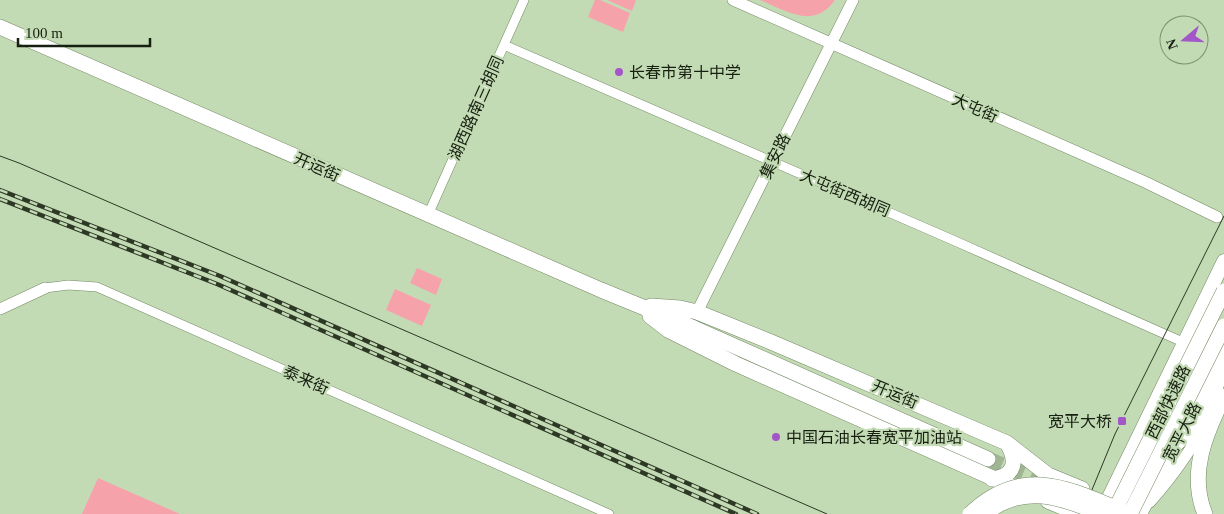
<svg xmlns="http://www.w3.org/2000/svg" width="1224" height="514" viewBox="0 0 1224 514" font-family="'Times New Roman','Noto Sans SC',serif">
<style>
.green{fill:#f6a2ab}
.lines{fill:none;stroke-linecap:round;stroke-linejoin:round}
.primary-tunnel{stroke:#a0b593;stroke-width:15;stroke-dasharray:15 8;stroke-linecap:butt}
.minor-casing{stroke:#738965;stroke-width:10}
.tertiary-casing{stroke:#738965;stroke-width:12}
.secondary-casing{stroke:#738965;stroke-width:15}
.primary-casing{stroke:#738965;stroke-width:16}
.trunk-casing{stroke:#738965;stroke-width:16}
.minor{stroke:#fff;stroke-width:9}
.tertiary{stroke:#fff;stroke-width:11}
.secondary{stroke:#fff;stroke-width:14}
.primary{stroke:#fff;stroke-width:15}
.trunk{stroke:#fff;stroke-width:15}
.tram{stroke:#2d3825;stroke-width:1}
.rail-casing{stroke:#2d3825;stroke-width:4.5}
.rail{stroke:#c3dbb4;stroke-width:2.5;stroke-dasharray:8;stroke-linecap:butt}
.trunk-bridge-casing{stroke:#738965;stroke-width:16;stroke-linecap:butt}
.trunk-bridge{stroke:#fff;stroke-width:15}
.poi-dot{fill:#a256c8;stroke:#c3dbb4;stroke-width:2}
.labels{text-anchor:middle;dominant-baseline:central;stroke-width:4.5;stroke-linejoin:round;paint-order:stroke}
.poi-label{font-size:16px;fill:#161f10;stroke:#c3dbb4;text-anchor:start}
.street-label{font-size:16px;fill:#161f10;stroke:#c3dbb4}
</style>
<rect width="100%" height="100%" fill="#c3dbb4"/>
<path class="green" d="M595,0H600L630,13L623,32L588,17Z
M607,0H636L632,11Z
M760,0H835C814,30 786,11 760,0Z
M417,268L442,279L436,295L410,283Z
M395,289L431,305L422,326L386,310Z
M98,478L180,514H82Z"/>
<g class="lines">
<path class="primary-tunnel" d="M988,459L1051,485"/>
<g class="minor-casing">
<path id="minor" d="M504,45L955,241L1185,343
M428,215L524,0
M45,288L68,285L97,287L609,514"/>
</g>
<g class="tertiary-casing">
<path id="tertiary" d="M733,0L1145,182L1217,217
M0,309L45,288
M697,312L853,0
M1150,502C1171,478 1190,453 1205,423"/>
</g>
<g class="secondary-casing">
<path id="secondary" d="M1101,514L1224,261
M1140,514L1224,350"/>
</g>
<g class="primary-casing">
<path id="primary" d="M0,27L601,290L694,328L988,459
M651,306L680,308L697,312L771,342L1007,443L1048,475L1082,489
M650,316L668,330L736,364L1022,491
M992,479C1015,476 1018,462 1007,443
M1048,501L1079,514"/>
</g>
<g class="trunk-casing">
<path id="trunk" d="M1176,444L1196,426L1224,369
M1205,514C1188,473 1206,433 1224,396"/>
</g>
<use href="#minor" class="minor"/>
<use href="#tertiary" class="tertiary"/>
<use href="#secondary" class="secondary"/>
<use href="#primary" class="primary"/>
<use href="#trunk" class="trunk"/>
<path class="tram" d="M0,156L19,163L827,514
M1082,514L1115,434L1224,216"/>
<g class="rail-casing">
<path id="rail" d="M0,190L220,276L757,514
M0,199L217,284L736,514"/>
</g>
<use href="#rail" class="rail"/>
<g class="trunk-bridge-casing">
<path id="trunk-bridge" d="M970,514C1022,464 1068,488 1125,512
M985,514C1023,483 1061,497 1101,514
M1113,514L1224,291
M1130,514L1224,326"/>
</g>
<use href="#trunk-bridge" class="trunk-bridge"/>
</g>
<g class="poi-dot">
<circle cx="619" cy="72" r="5"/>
<rect x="1117" y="416" width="10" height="10" rx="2.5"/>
<circle cx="776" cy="437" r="5"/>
</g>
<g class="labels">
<g class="poi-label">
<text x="629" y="72">长春市第十中学</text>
<text x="1112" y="421" text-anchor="end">宽平大桥</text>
<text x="786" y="437">中国石油长春宽平加油站</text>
</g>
<g class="street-label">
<text transform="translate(476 108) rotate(-66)">湖西路南三胡同</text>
<text transform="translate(975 108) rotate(24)">大屯街</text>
<text transform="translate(775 156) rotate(-64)">集安路</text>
<text transform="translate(317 167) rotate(24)">开运街</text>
<text transform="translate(845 193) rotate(23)">大屯街西胡同</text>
<text transform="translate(306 380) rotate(24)">泰来街</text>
<text transform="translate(895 394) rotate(23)">开运街</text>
<text transform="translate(1168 402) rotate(-64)">西部快速路</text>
<text transform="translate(1182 432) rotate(-63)">宽平大路</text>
</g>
</g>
<g transform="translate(1184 40) rotate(251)"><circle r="24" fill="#c3dbb4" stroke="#7e9072"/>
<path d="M0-4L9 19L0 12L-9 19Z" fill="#a256c8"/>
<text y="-8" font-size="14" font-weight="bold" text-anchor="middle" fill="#161f10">N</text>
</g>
<path d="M18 38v8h132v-8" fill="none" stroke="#161f10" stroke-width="2.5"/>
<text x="25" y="38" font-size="15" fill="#161f10" stroke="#c3dbb4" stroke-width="4" paint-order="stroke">100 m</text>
</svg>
